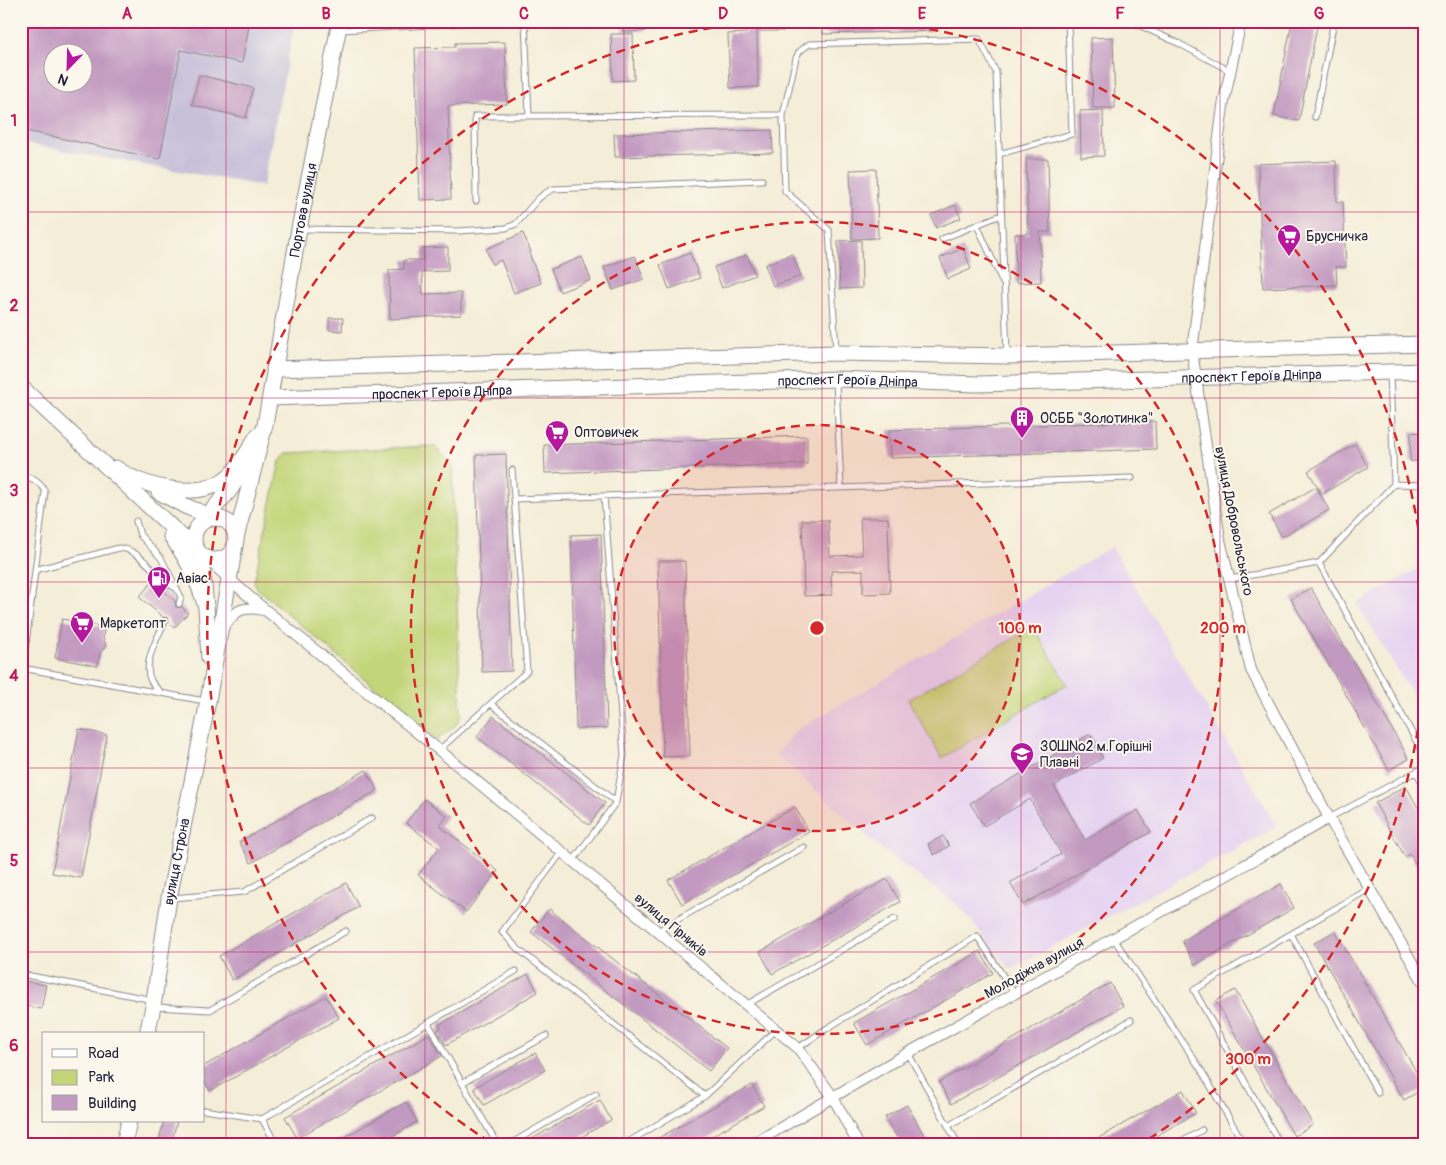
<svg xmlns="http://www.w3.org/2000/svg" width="1446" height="1165" viewBox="0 0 1446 1165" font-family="Pangolin,sans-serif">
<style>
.built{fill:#e5d3f1}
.industrial{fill:#c7c0d9;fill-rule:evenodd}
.green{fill:#c2d578;stroke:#727c5a}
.building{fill:#c299c1;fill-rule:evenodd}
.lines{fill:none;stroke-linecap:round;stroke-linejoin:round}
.lane-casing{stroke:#8b8889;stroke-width:7}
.street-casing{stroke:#8b8889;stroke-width:12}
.secondary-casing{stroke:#8b8889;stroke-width:17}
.lane{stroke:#fff;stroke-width:5}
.street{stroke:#fff;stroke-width:10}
.secondary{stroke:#fff;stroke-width:15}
.grid{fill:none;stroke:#c2185b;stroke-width:1;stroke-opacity:0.55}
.ring{fill:none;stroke:#d62828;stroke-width:2.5;stroke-dasharray:9 6}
.labels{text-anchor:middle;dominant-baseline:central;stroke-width:4;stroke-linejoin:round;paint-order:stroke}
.street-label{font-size:14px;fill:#22223b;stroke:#fbf7ec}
.poi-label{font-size:14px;fill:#22223b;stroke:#fbf7ec;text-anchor:start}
.centre{fill:#d62828;stroke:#fbf7ec;stroke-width:2.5}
.ring-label{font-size:15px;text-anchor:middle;font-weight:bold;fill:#d62828;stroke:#fbf7ec;stroke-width:4;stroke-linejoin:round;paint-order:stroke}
.neatline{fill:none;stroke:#c2185b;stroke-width:2}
.grid-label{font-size:16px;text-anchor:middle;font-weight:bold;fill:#c2185b}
</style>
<rect width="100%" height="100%" fill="#fbf7ec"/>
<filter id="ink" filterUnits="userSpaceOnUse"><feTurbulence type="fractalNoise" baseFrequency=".02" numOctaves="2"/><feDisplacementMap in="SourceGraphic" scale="10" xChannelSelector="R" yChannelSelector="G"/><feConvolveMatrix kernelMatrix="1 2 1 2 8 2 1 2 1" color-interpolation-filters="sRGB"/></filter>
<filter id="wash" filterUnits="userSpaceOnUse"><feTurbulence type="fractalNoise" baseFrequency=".0096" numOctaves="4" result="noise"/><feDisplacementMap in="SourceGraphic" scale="20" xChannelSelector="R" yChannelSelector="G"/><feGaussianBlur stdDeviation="1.12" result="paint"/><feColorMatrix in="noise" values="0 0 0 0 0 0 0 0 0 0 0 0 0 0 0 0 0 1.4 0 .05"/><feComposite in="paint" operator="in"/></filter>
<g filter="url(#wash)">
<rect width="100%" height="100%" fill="#f4edd7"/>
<path class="built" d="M1112,547L1277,827L1010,969L960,907L877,845L776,755L795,731Z
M1425,564V715L1357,604Z"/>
<path class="industrial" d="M21,21H295L263,186L21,143ZM52,52H82V82H52Z"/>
<path class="green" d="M434,446L452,464L461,717L456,725L437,740L258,589L254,582L280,461L287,453Z
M1033,627L1067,684L942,758L908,700Z"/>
<g id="blocks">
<path class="building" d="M21,21H250L242,63L181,50L160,159L21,130ZM52,52H82V82H52Z
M623,21H646V31L623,32Z
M745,21H784V31H757L758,87L730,88L728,34L746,33Z
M822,21H933V31L823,34Z
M1292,21H1318L1299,121L1274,116Z
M611,34H633L634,80L613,81Z
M1113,37L1115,108H1093L1091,38Z
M505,42L507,104L448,106L451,199L420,200L415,48L455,47V43Z
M199,75L253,88L246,118L192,105Z
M1103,110L1104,156L1081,157L1080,111Z
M772,130L773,153L615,157L614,134Z
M1026,159H1048L1050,232H1040L1041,282L1016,283L1015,234H1028Z
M1336,161L1337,202H1343L1346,267H1336L1337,285L1263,288L1258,164Z
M876,169L878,238L852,239L850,170Z
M955,205L961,218L936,228L931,215Z
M523,233L531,252L529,253L541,283L514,293L501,260L492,264L486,249Z
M861,240L862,288L840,289L838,241Z
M448,247V271L422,272L423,294L461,293V315L390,319L389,270L404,269V260H423V248Z
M963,248L971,269L948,279L940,258Z
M690,253L700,278L669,289L660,265Z
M792,254L801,276L773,286L765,265Z
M747,255L755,275L722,288L714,267Z
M635,256L644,279L613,290L604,267Z
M582,257L591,280L560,292L551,269Z
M329,318H343L342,331L329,330Z
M1155,421L1156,449L890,458L889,430Z
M1411,432L1425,433V462L1410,461Z
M807,436V464L545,473L544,445Z
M1355,444L1368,467L1322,494L1308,471Z
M506,454L512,671L482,672L476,455Z
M1316,487L1329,510L1282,537L1269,514Z
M860,518H888L890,593L863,594V570L831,571L832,595L804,596L802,520H828L830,556L862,555Z
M601,534L607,728L576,729L571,535Z
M658,561H685L690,756L663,757Z
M153,581L175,601L176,607H182L188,613L174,628L169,623L168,618L163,617L139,597Z
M1311,588L1409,759L1389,770L1291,599Z
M62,619L105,627L103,636L106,646L100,653L98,666L55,658Z
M493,716L605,803L589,825L477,737Z
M79,729L107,735L81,878L52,873Z
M1090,734L1103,758L1054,786L1085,840L1138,810L1151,832L1023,905L1010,883L1061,854L1030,799L984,826L970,803Z
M366,770L378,790L251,863L239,842Z
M1406,786L1425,820V881L1410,854L1405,857L1375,803Z
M424,799L447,816L440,826L498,871L466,912L418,875L439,848L406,823Z
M795,807L809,832L682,904L668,880Z
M943,836L949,846L934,855L928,844Z
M887,879L900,902L772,974L760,952Z
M346,883L359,907L232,980L219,956Z
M1281,884L1294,908L1195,965L1182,941Z
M549,909L727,1048L709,1071L531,932Z
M1335,931L1425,1087V1088L1404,1100L1314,943Z
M980,951L993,973L867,1045L854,1023Z
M528,974L538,992L446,1045L437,1030L441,1028L439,1025Z
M21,980L46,985L41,1009L21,1005Z
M1110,983L1123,1006L951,1104L939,1082Z
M1235,990L1313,1125L1294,1136L1216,1001Z
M326,996L339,1018L210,1091L204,1080V1066Z
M429,1034L442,1056L297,1138L285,1117Z
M535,1053L545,1070L484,1105L474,1088Z
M752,1085L764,1106L698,1144H648Z
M1183,1090L1196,1113L1142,1144H1088Z
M600,1100L611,1120L569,1144H523Z
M406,1102L417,1122L379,1144H333Z
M907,1105L929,1144H901L885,1117Z
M164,1121H177L171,1144H158Z"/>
</g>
</g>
<g filter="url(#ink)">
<use href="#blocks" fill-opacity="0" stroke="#8b8889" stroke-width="1"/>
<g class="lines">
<g class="lane-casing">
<path id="lane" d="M525,21L529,116
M1130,21L1178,43L1230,71
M341,30L503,21
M1315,117L1334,21
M999,154L1072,134L1068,21
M476,201L475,116L783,115
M977,225L1003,283
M300,229L458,231L506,228L516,224L538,199L544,194L553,189L762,180
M942,239L1001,215
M836,352L829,230L785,191L783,115L796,58L799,52L809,44L979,39L996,72L1007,353
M1390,374L1394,484
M836,381L841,488
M21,475C32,478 39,481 45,491L23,668
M1425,485L1394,484L1319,563L1425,757
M514,499L1132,478
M136,521L140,535L161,558L177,589L181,597L179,604
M35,570L119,548C142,549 156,579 177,589
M1230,579L1319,563
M22,668L205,701
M160,691C135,673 156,642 165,621
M491,704L616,802
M439,750L527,671L512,470
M1416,772L1425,787
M1329,818L1425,767
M562,852L502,932L518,949L705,1096L776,1030
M573,861L616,802L624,755L604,496
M172,898L244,892L372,818
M658,931L804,847
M1291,934L1378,1093
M1114,939L1200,1068L1244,1144
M21,974L153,1000
M746,1005L895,919
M156,1007L210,1010L346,931
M428,1023L516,971
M798,1048L826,1029L977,936L1015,994
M908,1053L958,1144
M462,1083L546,1036
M204,1110L262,1119L276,1144
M262,1119L428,1023L497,1144
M948,1126L1131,1020
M1276,1137L1194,990L1369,889
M510,1144L596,1094
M625,1144L705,1096
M1178,1144L1202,1130"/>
</g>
<g class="street-casing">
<path id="street" d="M1241,21L1223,106L1192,351L1220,540L1251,670L1329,818L1425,985
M207,559L253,600L439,750L798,1048L833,1097L858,1144
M222,629C235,611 241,605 263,610
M753,1144L908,1053L1329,818"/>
</g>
<g class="secondary-casing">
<g id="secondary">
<path d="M274,369L836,353L1007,356L1425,344"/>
<path d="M21,387L196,550"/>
<path id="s1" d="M270,398L836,379L977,384L1425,371"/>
<path d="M116,468C143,488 201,502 229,476C240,467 250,447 258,435"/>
<path d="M159,492L185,506L215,518"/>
<circle cx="215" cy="539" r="21"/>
<path d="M200,524L230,490L242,471"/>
<path d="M171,536C188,560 197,578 206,607"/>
<path id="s2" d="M236,538L265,425L299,229L340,21"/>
<path d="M201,556L206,607L209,658"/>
<path id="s3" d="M147,1034L153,1007L169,898L208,701L235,545"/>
<path d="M124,1144L129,1121"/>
</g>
</g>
<use href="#lane" class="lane"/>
<use href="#street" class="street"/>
<use href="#secondary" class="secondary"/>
</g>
</g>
<path class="grid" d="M226,21V1144M425,21V1144M624,21V1144M822,21V1144M1021,21V1144M1220,21V1144M21,212H1425M21,398H1425M21,582H1425M21,768H1425M21,952H1425"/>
<circle cx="817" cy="628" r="203" fill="#d62828" fill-opacity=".12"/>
<g class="ring">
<circle cx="817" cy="628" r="203"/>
<circle cx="817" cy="628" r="406"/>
<path d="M1425 670A609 609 0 0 1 1144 1142M490 1142A609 609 0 0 1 764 21M870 21A609 609 0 0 1 1425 586"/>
</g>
<defs>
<g id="supermarket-pin" transform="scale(1.25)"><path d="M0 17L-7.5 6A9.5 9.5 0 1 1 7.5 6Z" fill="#b5179e" stroke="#fbf7ec"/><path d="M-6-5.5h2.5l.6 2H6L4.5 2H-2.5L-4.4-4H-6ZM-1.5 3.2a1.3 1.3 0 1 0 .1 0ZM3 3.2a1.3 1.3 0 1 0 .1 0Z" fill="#fff"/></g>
<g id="building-pin" transform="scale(1.25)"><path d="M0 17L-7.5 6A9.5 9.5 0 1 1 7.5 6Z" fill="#b5179e" stroke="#fbf7ec"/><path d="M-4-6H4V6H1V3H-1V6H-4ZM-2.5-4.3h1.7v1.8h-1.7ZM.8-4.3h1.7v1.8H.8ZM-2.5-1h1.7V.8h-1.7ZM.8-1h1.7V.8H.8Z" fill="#fff"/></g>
<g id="fuel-pin" transform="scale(1.25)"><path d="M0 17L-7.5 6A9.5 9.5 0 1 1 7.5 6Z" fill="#b5179e" stroke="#fbf7ec"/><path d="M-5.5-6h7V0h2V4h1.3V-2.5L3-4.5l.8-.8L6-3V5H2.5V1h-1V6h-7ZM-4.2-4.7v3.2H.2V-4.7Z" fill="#fff"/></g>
<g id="school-pin" transform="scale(1.25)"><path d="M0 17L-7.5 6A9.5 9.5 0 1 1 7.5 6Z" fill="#b5179e" stroke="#fbf7ec"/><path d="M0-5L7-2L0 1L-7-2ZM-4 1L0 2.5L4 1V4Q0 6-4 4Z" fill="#fff"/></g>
</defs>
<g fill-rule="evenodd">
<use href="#supermarket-pin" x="1289" y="236"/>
<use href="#building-pin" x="1022" y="418"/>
<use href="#supermarket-pin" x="557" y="432"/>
<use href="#fuel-pin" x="159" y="578"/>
<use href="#supermarket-pin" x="82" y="623"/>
<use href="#school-pin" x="1022" y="754"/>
</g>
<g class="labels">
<g class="street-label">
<text stroke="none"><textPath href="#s2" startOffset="335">Портова вулиця</textPath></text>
<text stroke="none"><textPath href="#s1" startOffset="982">проспект Героїв Дніпра</textPath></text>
<text stroke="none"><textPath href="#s1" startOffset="578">проспект Героїв Дніпра</textPath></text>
<text stroke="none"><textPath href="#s1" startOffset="172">проспект Героїв Дніпра</textPath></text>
<text transform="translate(1234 521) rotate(79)">вулиця Добровольського</text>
<text stroke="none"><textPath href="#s3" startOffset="175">вулиця Строна</textPath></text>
<text transform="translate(671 925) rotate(40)">вулиця Гірників</text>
<text transform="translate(1034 968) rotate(-29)">Молодіжна вулиця</text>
</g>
<g class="poi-label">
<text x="1306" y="236">Брусничка</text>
<text x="1040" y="418">ОСББ "Золотинка"</text>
<text x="574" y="432">Оптовичек</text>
<text x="176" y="578">Авіас</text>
<text x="100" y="623">Маркетопт</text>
<text x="1040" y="746">ЗОШ№2 м.Горішні<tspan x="1040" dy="16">Плавні</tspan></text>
</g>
</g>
<circle cx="817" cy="628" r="8" class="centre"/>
<g class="ring-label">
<text x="1020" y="633">100 m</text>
<text x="1223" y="633">200 m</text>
<text x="1248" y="1064">300 m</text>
</g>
<rect width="1446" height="1165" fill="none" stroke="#fbf7ec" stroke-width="55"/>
<rect x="42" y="1032" width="162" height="90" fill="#fbf7ec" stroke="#a4a2a5"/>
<rect x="52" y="1049" width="25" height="8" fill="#ffffff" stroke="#a4a2a5"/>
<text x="88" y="1058" font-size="15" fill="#22223b">Road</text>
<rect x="52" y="1070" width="25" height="15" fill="#c2d578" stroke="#a4a2a5"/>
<text x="88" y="1082" font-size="15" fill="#22223b">Park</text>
<rect x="52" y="1095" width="25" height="15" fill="#c299c1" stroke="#a4a2a5"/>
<text x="88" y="1108" font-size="15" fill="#22223b">Building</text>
<g transform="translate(68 68) rotate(203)"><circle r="24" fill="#fbf7ec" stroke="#a4a2a5"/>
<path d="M0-4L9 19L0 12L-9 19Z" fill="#b5179e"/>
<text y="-8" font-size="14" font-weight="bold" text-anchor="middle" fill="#22223b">N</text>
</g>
<rect x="28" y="28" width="1390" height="1110" class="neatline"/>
<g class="grid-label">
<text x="127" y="19">A</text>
<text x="326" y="19">B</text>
<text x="524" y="19">C</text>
<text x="723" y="19">D</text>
<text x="922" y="19">E</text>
<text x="1120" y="19">F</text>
<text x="1319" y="19">G</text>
<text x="14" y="126">1</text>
<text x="14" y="311">2</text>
<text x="14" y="496">3</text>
<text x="14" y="681">4</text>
<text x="14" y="866">5</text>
<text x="14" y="1051">6</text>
</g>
</svg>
